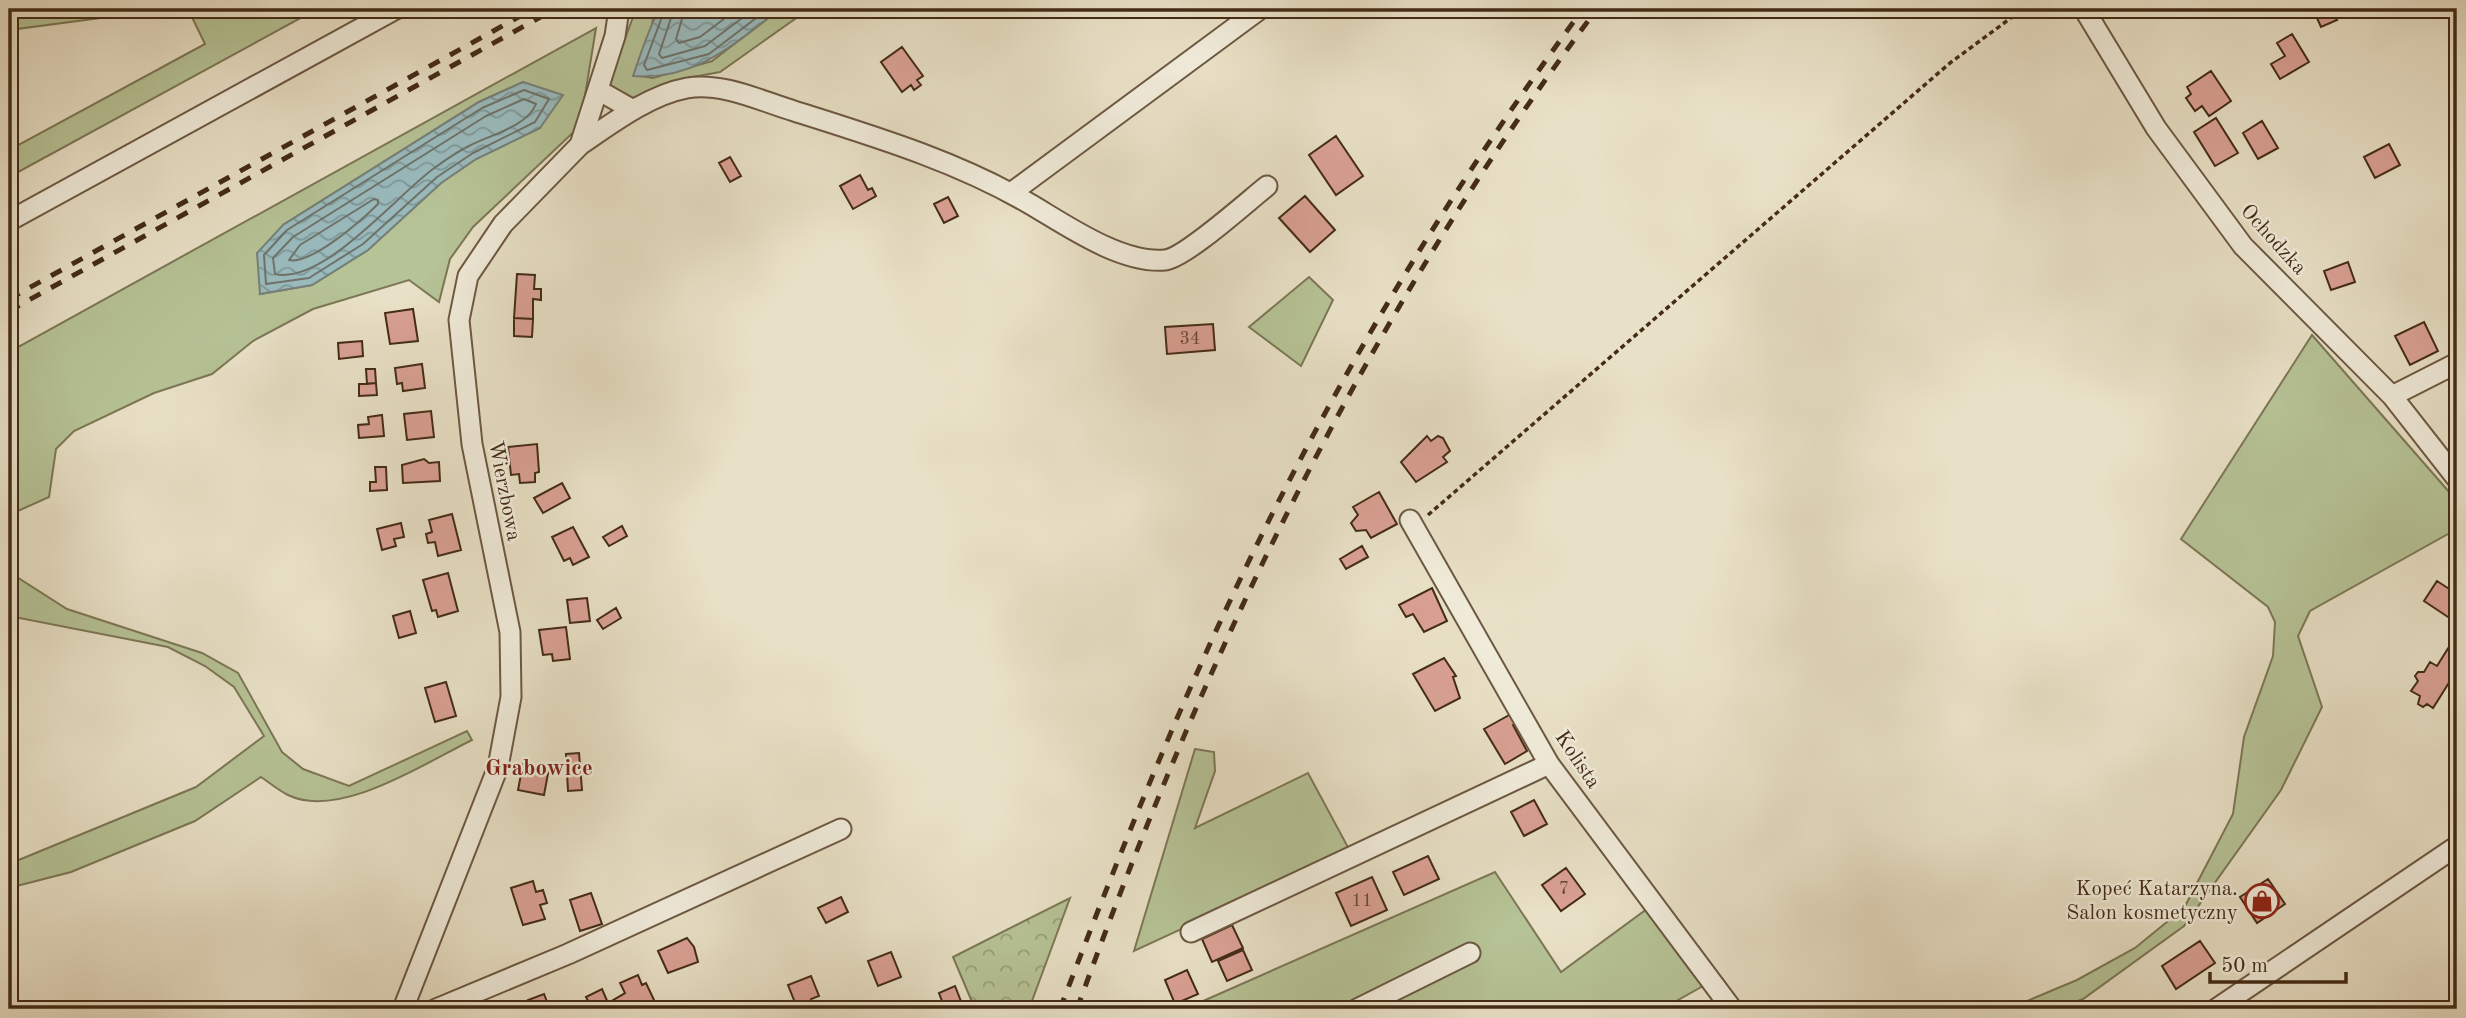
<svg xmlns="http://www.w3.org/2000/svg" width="2466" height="1018" viewBox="0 0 2466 1018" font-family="'Old Standard TT',serif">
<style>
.green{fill:#b6c396;stroke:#7c7756;stroke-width:2;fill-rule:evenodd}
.forest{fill:url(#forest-crowns);stroke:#7c7756;stroke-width:2}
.water{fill:url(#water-waves);stroke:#77817b;stroke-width:2}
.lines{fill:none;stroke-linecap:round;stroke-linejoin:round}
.shore{stroke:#6e736a;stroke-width:2}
.building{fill:#daa194;stroke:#432b16;stroke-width:2}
.minor-casing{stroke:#6c5842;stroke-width:23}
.path{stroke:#432b16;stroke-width:3.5;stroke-dasharray:5 3.5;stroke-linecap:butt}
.minor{stroke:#f1ecdb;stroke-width:19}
.rail{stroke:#432b16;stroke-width:5;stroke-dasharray:12 12;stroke-linecap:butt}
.labels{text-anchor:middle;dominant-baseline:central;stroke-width:5;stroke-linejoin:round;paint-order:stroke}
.number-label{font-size:18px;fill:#694836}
.street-label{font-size:21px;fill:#432b16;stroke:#f1ecdb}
.poi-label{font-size:21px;fill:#432b16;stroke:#f1ecdb;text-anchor:end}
.neighbourhood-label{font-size:23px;font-weight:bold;fill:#7a1f14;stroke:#f1ecdb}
</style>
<defs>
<pattern id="forest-crowns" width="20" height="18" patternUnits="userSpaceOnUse" patternTransform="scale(1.75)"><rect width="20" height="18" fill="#b6c396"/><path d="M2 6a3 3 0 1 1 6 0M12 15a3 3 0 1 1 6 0" fill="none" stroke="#969f79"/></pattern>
<pattern id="water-waves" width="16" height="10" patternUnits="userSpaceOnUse" patternTransform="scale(1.75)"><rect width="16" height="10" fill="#9abbbe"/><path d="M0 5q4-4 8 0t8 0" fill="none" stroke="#7f9899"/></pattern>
</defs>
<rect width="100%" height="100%" fill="#e9e1c7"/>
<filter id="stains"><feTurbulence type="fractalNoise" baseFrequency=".00286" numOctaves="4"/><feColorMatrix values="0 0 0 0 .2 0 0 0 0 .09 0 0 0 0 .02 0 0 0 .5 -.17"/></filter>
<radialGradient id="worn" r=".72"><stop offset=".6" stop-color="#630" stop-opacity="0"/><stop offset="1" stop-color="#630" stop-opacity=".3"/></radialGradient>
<path class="green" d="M36,9H169L9,30V12Z
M188,9H317L9,177V150L205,44Z
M636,9H660L653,19L649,40L634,75L653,78L712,61L780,9H809L720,72L682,79L634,101L608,85Z
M596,28L580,126L473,227L450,259L439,302L409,280L313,309L253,341L212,374L154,393L74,431L56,449L49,497L9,515V352ZM523,82L540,128L476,159L441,183L368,250L312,285L260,294L283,225L479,102Z
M1309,277L1333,300L1301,366L1249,327Z
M2312,335L2457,501V529L2310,611L2298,636L2322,707L2281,790L2184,926L2083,999L2058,1009H2008L2077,980L2135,948L2184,908L2233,814L2244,737L2273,656L2275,622L2268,607L2181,539Z
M9,572L67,609L202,653L238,673L282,752L303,769L349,786L467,731L472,740C425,763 339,820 288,795C278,790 270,783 261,777L195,821L71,872L9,888V864L196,787L264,736L234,687L205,666L168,647L9,616Z
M1195,749L1214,752L1215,771L1195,828L1308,773L1350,851L1134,951Z
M1495,872L1561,972L1647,909L1703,986L1662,1009H1185Z"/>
<path class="forest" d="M1070,898L1029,1009H975L953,957Z"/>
<path class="water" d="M660,9H780C734,44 695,81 633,76C639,59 651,21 660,9Z
M523,82L563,95L540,128L476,159L441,183L368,250L312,285L260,294L257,253L283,225L479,102Z"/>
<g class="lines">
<path class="shore" d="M665,9L644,65L647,70L709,54L768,9
M674,9L659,54L662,58L705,46L754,9
M685,9L676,39L679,43L700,37L737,9
M524,90L549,99L535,122L473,153L437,177L363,244L309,278L266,284L264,255L287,230L482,108Z
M524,99L536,104C527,127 489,135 469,146C456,152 444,161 433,169C396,196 323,285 275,274L273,258L293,237L486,116Z
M374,199L378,200V204C362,220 311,265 289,260L300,245Z"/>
</g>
<path class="building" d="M2313,9H2331L2337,20L2321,27Z
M2292,34L2309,62L2280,79L2271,64L2285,56L2277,43Z
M902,47L923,76L917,80L921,85L914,90L911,85L902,92L881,62Z
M2211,71L2231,101L2209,116L2202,106L2195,111L2186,98L2191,94L2187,87Z
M2216,118L2238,153L2215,166L2194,132Z
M2262,121L2278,148L2258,159L2243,133Z
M1336,136L1363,176L1336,195L1309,155Z
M2389,144L2400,165L2375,178L2364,157Z
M730,157L741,176L730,182L719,163Z
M860,175L868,190L872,188L876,196L853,209L840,186Z
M1305,196L1335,230L1310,252L1279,218Z
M948,197L958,216L944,223L934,204Z
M2348,262L2355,282L2331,290L2324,271Z
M517,274L535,275L534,289H541V300L533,299V319L514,318Z
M413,309L418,341L390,344L385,313Z
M514,318L533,319L532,337L514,336Z
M2424,322L2438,351L2410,365L2395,336Z
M1213,324L1215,350L1167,354L1165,327Z
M362,341L363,356L339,359L338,343Z
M422,364L425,388L403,391L402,383L397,384L395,368Z
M366,369H375L376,383L367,384Z
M376,383L377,395L359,396V384Z
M431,411L434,437L407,440L404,414Z
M382,415L384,436L359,438L358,425L369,424L368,417Z
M1427,436L1431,441L1438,436L1443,438L1450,451L1443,457L1447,462L1416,482L1401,462Z
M537,444L539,472L535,473V482L520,483L519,474L511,475L508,447Z
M424,459L429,463L439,462L440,481L403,483L402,465Z
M375,467H386L387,490L370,491V482H376Z
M562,483L570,498L543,513L534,498Z
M1379,492L1397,524L1371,538L1366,530L1356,531L1351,523L1358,515L1353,507Z
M452,514L461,550L438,556L435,542L428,543L426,534L432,532L429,520Z
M401,523L404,537L394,539L396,546L382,550L377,529Z
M622,526L627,536L609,546L603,537Z
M573,527L589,557L573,565L570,558L564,561L552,537Z
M1362,546L1368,557L1346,569L1340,559Z
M448,573L458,611L438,617L436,610L432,611L423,580Z
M2437,581L2457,594V623L2424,601Z
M1432,588L1447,621L1424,632L1413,614L1406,617L1399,605Z
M587,598L590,621L570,623L567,600Z
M616,608L621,618L603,629L597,620Z
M410,611L416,633L399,638L393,616Z
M566,627L570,659L553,661L552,654L543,655L539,630Z
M2454,639L2457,641V670L2433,708L2427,704L2423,707L2418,704L2420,696L2411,691L2418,681L2415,676L2418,672H2424L2430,662L2437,666Z
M1444,658L1456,676L1453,677L1460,698L1435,711L1413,674Z
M446,682L456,716L435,722L425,688Z
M1511,714L1516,723L1513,725L1527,751L1505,764L1484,729Z
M579,753L582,790L568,791L566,754Z
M523,764L549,768L544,795L518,790Z
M1534,800L1547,824L1524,836L1511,812Z
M1428,856L1439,879L1404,895L1393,872Z
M1566,868L1585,894L1561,911L1542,885Z
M1372,877L1387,910L1351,926L1336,893Z
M2268,879L2285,904L2257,923L2240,897Z
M533,881L536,892L543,890L547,903L540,905L545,919L523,925L511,888Z
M591,893L602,924L580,931L570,900Z
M841,897L848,912L826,923L818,908Z
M1232,925L1243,948L1212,962L1202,939Z
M687,938L694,947L698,962L668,973L658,951Z
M2200,941L2215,963L2176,989L2162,966Z
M1243,950L1252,970L1227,981L1218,961Z
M891,952L901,977L878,986L868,961Z
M1187,970L1198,994L1175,1004L1165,980Z
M638,975L642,985L646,983L655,1002L638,1009H592L586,997L602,989L608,1003L625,993L620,983Z
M811,976L819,996L811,999L813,1005L806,1007L804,1002L796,1005L788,985Z
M955,986L964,1009H945L939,993Z
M544,994L548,1004L555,1001L559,1009H532L528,1000Z"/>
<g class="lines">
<g class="minor-casing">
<path id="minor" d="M2084,9L2156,128L2243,246L2392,396L2457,479
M598,90L633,110
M580,145C611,124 649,95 687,88C722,82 761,101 794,111C876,137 956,161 1030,204C1066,225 1121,264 1165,260C1185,258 1248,201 1267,186
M1011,193L1260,9
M9,221L396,9
M2392,396L2457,363
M1410,520L1549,764L1732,1009
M1191,932L1549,764
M403,1009L498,767L511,697L510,632L472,444L459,320L468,276L503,224L580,145L615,36L619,9
M436,1009L568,954L841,829
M1357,1009L1470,953
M2216,1009L2457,846"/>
</g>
<path class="path" d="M1428,515L1950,63L2023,9"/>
<use href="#minor" class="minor"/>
<path class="rail" d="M9,299L533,9
M9,311L555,9
M1060,1009C1131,823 1206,638 1299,462C1382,303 1477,153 1583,9
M1077,1009C1207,649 1366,317 1597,9"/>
</g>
<defs>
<g id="shop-ring" transform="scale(1.75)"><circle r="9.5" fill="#f1ecdb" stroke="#8f2418" stroke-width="1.5"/><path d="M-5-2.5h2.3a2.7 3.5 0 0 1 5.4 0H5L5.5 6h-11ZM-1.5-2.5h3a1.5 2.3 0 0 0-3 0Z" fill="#8f2418"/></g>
</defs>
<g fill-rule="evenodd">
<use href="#shop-ring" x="2262" y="901"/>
</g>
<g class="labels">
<g class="number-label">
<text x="1190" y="339">34</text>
<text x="1564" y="889">7</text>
<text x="1362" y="901">11</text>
</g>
<g class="street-label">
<text transform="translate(2273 240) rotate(48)">Ochodzka</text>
<text transform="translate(504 491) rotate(79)">Wierzbowa</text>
<text transform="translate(1577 760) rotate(56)">Kolista</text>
</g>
<g class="poi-label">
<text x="2238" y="889">Kopeć Katarzyna.<tspan x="2238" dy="24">Salon kosmetyczny</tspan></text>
</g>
<g class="neighbourhood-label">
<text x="539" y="768">Grabowice</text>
</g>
</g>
<rect width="2466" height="1018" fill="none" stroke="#e9e1c7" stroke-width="35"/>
<rect x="10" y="10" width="2445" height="997" fill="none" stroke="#432b16" stroke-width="3.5"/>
<rect x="18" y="18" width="2431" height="983" fill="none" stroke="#432b16" stroke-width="2"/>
<path d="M2210 972v10h136v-10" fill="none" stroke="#432b16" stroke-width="3.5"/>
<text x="2221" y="972" font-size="21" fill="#432b16" stroke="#f1ecdb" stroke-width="5" paint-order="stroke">50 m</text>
<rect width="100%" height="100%" filter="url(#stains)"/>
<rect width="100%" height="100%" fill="url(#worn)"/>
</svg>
